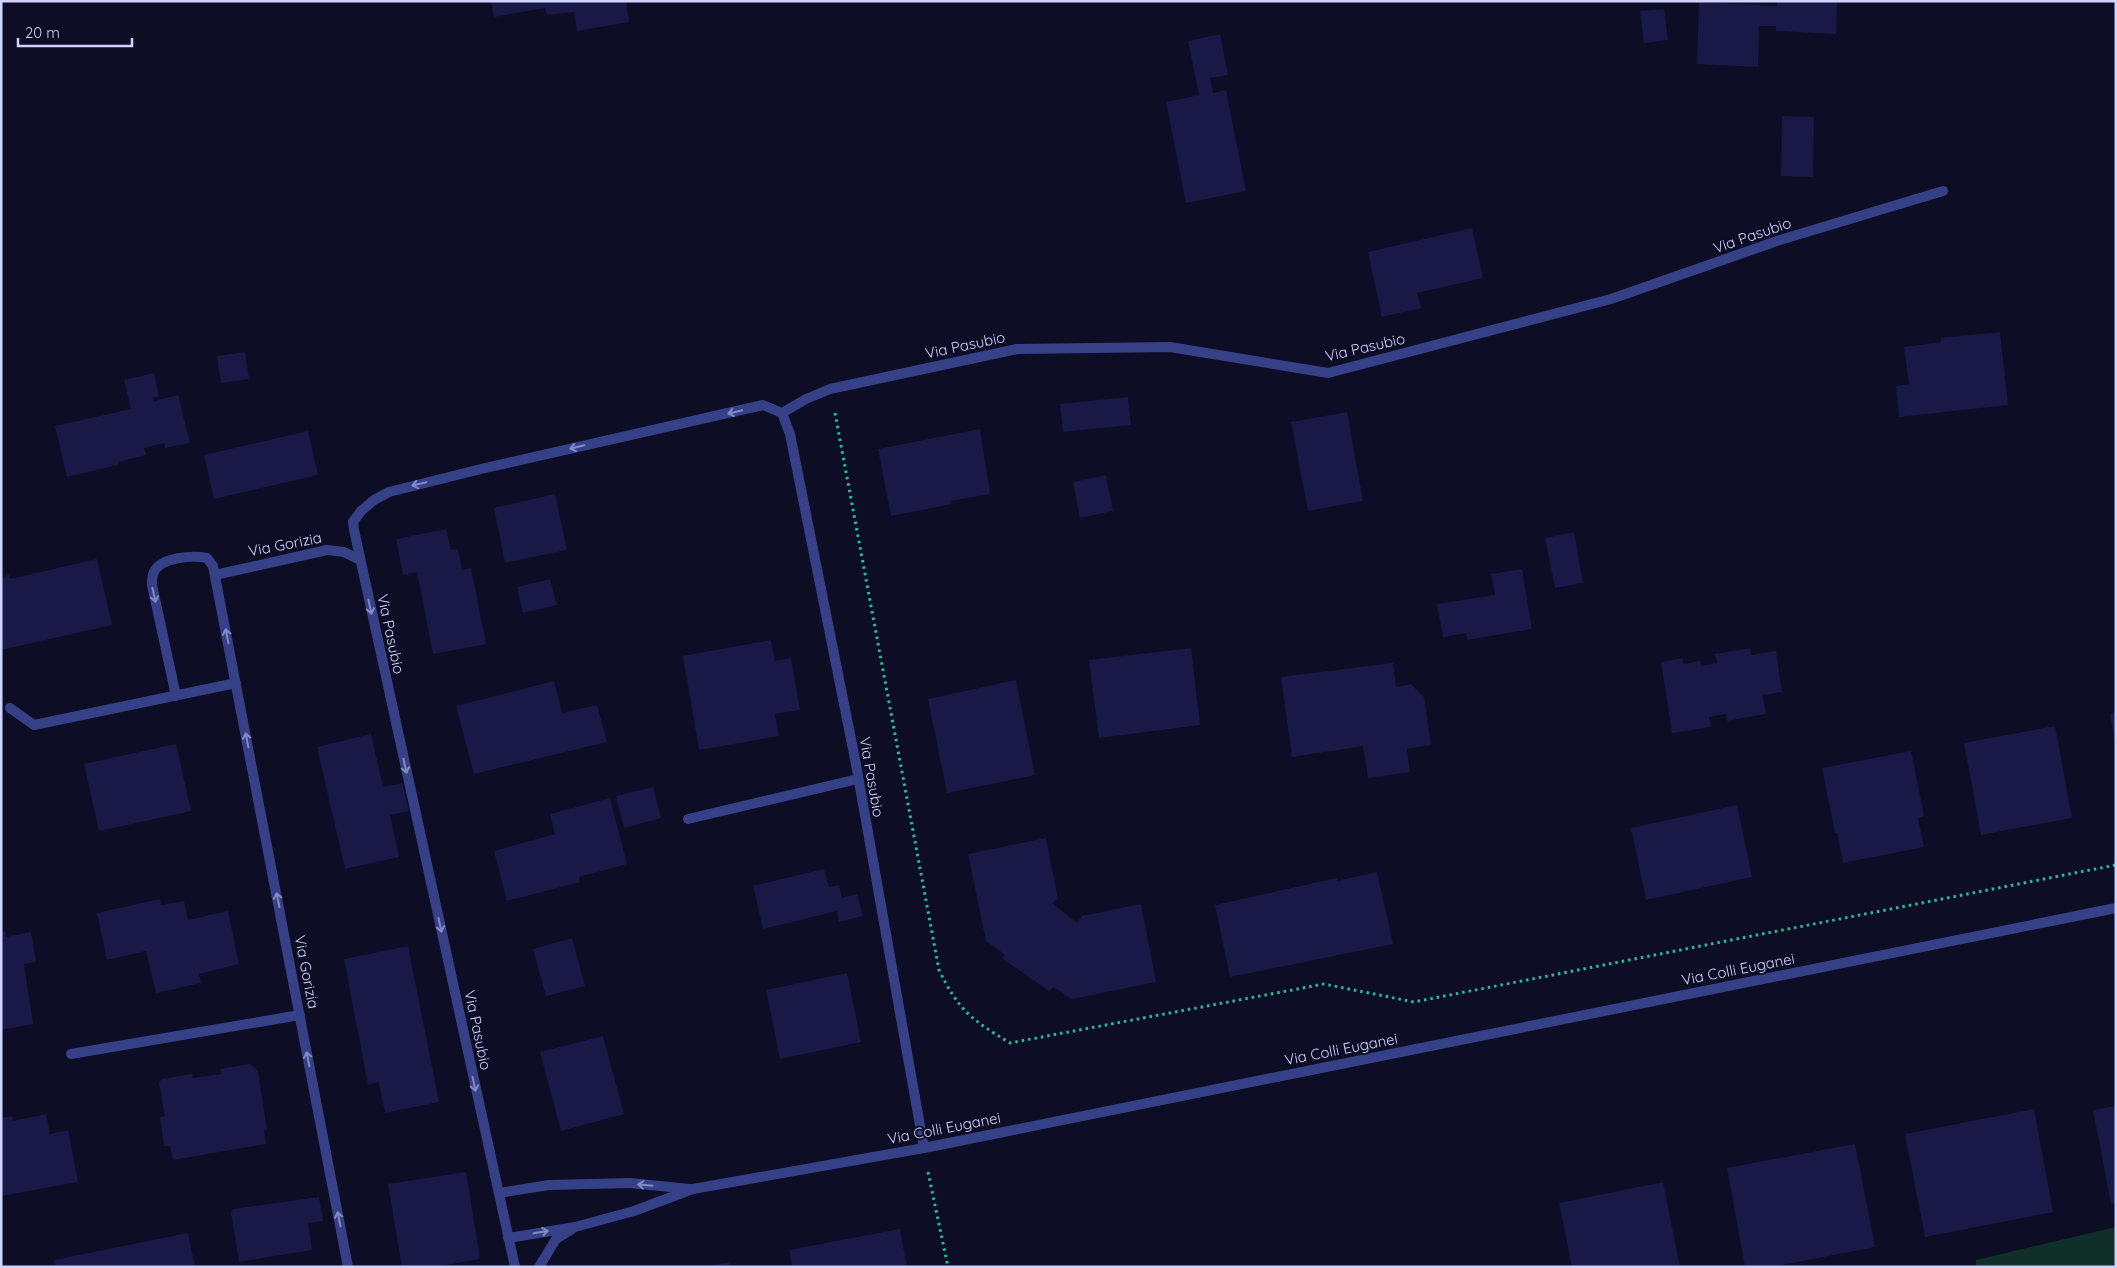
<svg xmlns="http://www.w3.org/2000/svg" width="2117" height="1268" viewBox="0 0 2117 1268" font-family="Quicksand,sans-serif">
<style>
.green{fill:#102f29}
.building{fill:#191847}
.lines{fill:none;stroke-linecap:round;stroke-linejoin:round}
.path{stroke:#27bd9a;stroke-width:3;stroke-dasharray:2.5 4;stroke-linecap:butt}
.service{stroke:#354087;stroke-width:10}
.minor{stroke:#354087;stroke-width:10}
.oneway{stroke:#838ac3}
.labels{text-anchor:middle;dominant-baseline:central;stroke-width:4;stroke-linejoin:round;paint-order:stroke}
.street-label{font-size:15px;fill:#d1d3ff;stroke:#0d0d25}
</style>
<rect width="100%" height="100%" fill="#0d0d25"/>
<path class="green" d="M2116,1227V1267H1976V1260Z"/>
<path class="building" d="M491,1H626L629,22L577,31L574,12L547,15L545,8L494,17Z
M1777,1H1837L1836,34L1776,31V26H1759L1758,67L1697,64L1699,2L1777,6Z
M1664,9L1668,40L1644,43L1640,11Z
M1220,34L1228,75L1210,78L1213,93L1226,90L1246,191L1186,203L1166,102L1199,95L1188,41Z
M1782,116L1814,117L1813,177L1781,176Z
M1472,228L1483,278L1417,293L1421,308L1382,317L1368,252Z
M2000,332L2008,405L1899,417L1896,386L1909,384L1904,347L1941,342L1940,338Z
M245,352L249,379L221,383L217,356Z
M154,373L159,396L153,397L154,401L178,395L190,443L165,448L164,443L144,448L146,455L118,462V465L67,477L55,426L131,409L124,380Z
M1128,397L1131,425L1063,432L1060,404Z
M1347,412L1363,501L1308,511L1291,422Z
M980,429L990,494L951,501L952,504L891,516L878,449Z
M308,431L318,475L214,499L204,455Z
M1106,475L1113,511L1080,518L1073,482Z
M555,494L567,550L505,563L494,508Z
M446,529L451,550L458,549L462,570L471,568L486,644L433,654L417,572L403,575L396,539Z
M1574,532L1583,583L1555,588L1545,538Z
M97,559L112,625L1,650V577L9,575L10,579Z
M1522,569L1532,629L1467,640L1466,633L1443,637L1437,604L1495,595L1491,574Z
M550,579L557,605L523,613L517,587Z
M771,640L775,661L791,658L800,710L775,714L779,736L699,750L683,656Z
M1191,648L1200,725L1099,738L1089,660Z
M1750,648L1751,655L1776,651L1782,692L1763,695L1766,714L1727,721L1726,714L1709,717L1711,727L1672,733L1661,662L1683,658L1684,664L1700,661L1701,666L1717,663L1715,654Z
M1393,663L1396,687L1411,684L1424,697L1431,745L1407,749L1410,772L1368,778L1363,746L1292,757L1281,677Z
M1016,680L1035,775L947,793L928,699Z
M554,681L562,713L597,705L607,742L474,774L456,706Z
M2116,713V741H2115L2110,714Z
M2055,726L2072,818L1981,835L1964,743Z
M371,734L383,787L402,783L409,811L390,815L399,857L345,869L317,747Z
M176,744L191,811L99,831L84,764Z
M1911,751L1924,816L1918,818L1924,847L1843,863L1837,833H1835L1822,768Z
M653,787L661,818L624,828L616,796Z
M610,798L627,864L579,877L580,882L507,901L494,851L555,834L550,814Z
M1737,805L1752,877L1646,900L1631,828Z
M1046,838L1058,899L1052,903L1077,923L1082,916L1141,904L1156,982L1072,999L1054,987L1049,991L1003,959L1004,954L986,941L968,854Z
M824,869L829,887L839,885L842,898L857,894L863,916L839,922L837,911L763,929L753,886Z
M1377,872L1393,944L1230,977L1215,905L1337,878V881Z
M160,899L161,905L184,901L188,920L228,911L239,964L199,974L201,983L156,993L146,951L107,960L97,913Z
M5,931L6,937L31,932L36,962L24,964L33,1024L1,1030V932Z
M572,938L585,986L546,996L533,949Z
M408,946L439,1102L385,1113L379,1082L368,1085L344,959Z
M847,973L861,1042L780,1059L766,990Z
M603,1036L624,1114L561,1131L540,1052Z
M250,1064L258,1071L267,1129L264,1130L266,1144L173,1160L170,1146H164L160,1117L165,1116L159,1082L162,1079L192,1074L193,1078L221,1074L220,1069Z
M2116,1106V1203L2111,1204L2093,1110Z
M2034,1109L2053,1212L1925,1237L1905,1134Z
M46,1114L50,1134L68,1130L78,1182L1,1196V1118L12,1116L13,1121Z
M1855,1144L1875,1247L1771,1267H1745L1727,1168Z
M466,1172L480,1259L436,1267H402L388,1184Z
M1663,1182L1680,1267H1572L1559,1203Z
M319,1197L323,1221L308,1223L312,1250L239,1262L231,1213L233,1209Z
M900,1229L907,1267H792L789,1250Z
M188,1233L195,1267H55L54,1260Z
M730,1262L731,1267H708L707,1266Z"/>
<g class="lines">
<path class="path" d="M835,413L939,970C959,1011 972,1020 1010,1043L1324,984L1414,1002L2116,865
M928,1172L948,1267"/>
<path class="service" d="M688,819L858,779"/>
<path class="minor" d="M782,413L790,434L855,759L924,1148
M215,575L327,550L344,552L360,560
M176,696L152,585C152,581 152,576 154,572C161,557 193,555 207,558L213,566L348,1267
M10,708L34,725L236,683
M71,1054L300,1015
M499,1193L549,1185L630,1183L690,1189
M508,1238L575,1227L634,1211L693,1189L924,1148L2116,908
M515,1267L354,530L353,522L361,511L374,500L389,492L481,469L763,405L782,413L806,399L830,389L1017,349L1170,347L1328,373L1611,299L1780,240L1943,191
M539,1267L556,1239L572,1229"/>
</g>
<defs><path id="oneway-shaft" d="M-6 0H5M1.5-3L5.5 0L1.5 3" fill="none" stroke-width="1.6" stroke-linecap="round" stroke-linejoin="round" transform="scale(1.25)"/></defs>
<g class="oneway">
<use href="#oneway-shaft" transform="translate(735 412) rotate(167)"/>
<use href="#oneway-shaft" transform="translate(577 447) rotate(167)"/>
<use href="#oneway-shaft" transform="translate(419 484) rotate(166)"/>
<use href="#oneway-shaft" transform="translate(154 595) rotate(78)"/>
<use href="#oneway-shaft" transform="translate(370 607) rotate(78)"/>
<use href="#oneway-shaft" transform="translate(227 636) rotate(-101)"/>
<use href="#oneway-shaft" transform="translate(247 740) rotate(-101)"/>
<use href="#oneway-shaft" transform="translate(405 766) rotate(78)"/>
<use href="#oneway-shaft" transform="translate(278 900) rotate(-101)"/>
<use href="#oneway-shaft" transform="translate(440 925) rotate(78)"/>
<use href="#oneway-shaft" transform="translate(308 1059) rotate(-101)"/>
<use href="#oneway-shaft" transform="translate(474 1084) rotate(78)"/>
<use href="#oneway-shaft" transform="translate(645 1185) rotate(-175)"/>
<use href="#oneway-shaft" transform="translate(339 1219) rotate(-101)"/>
<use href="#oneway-shaft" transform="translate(541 1232) rotate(-10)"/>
</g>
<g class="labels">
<g class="street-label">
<text transform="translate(1752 235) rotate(-19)">Via Pasubio</text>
<text transform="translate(965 345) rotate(-12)">Via Pasubio</text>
<text transform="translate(1365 347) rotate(-13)">Via Pasubio</text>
<text transform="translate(285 544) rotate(-11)">Via Gorizia</text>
<text transform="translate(391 634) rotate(78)">Via Pasubio</text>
<text transform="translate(872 777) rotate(80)">Via Pasubio</text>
<text transform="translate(1738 969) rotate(-11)">Via Colli Euganei</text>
<text transform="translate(307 972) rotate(79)">Via Gorizia</text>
<text transform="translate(478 1030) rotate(78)">Via Pasubio</text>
<text transform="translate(1341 1049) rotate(-11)">Via Colli Euganei</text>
<text transform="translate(944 1128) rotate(-11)">Via Colli Euganei</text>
</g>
</g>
<rect width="2117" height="1268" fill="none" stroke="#d1d3ff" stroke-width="5"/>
<path d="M18 38v8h114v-8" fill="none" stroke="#d1d3ff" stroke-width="2.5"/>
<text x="25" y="38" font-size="15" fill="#d1d3ff" stroke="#0d0d25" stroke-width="4" paint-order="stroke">20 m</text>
</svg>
